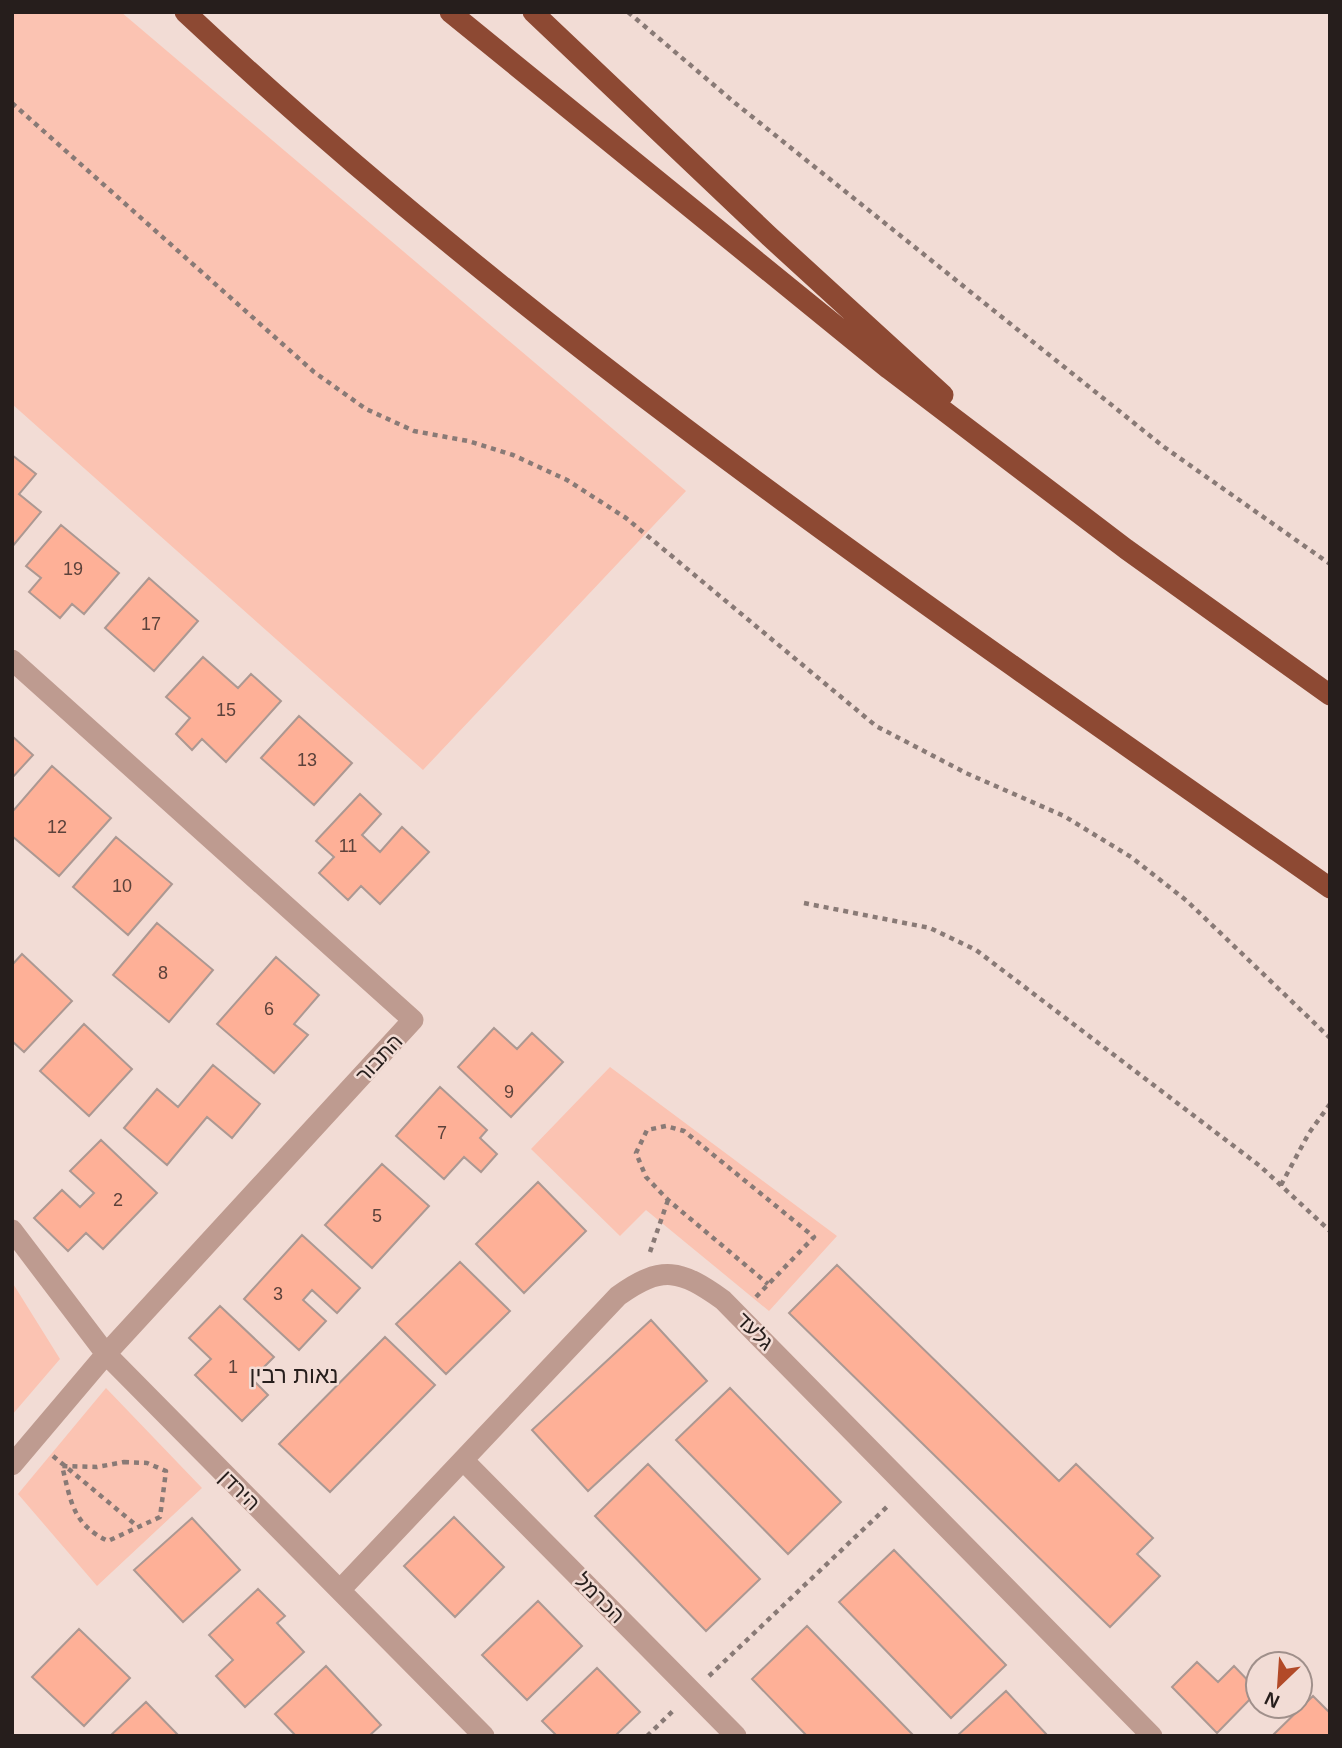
<svg xmlns="http://www.w3.org/2000/svg" width="1342" height="1748" viewBox="0 0 1342 1748" font-family="Helvetica,'Noto Sans Hebrew',sans-serif">
<style>
.green{fill:#fbc3b2}
.building{fill:#feb097;stroke:#ac9892;stroke-width:2}
.lines{fill:none;stroke-linecap:round;stroke-linejoin:round}
.path{stroke:#897a76;stroke-width:4.5;stroke-dasharray:5 5;stroke-linecap:butt}
.minor{stroke:#be9b90;stroke-width:21}
.motorway{stroke:#8d4933;stroke-width:21}
.labels{text-anchor:middle;dominant-baseline:central;stroke-width:5;stroke-linejoin:round;paint-order:stroke}
.number-label{font-size:18px;fill:#5c423b}
.street-label{font-size:21px;fill:#261e1c;stroke:#f2dcd5}
.neighbourhood-label{font-size:23px;fill:#261e1c;stroke:#f2dcd5}
</style>
<rect width="100%" height="100%" fill="#f2dcd5"/>
<path class="green" d="M12,12H121L686,491L423,770L12,404Z
M610,1067L837,1236L769,1311L646,1210L620,1236L531,1149Z
M12,1282L60,1359L12,1415Z
M106,1388L202,1488L97,1586L18,1494Z"/>
<path class="building" d="M12,455L36,474L19,494L41,512L12,547Z
M61,525L119,573L84,614L72,604L60,618L29,592L41,578L26,566Z
M149,578L198,621L154,671L105,628Z
M203,657L238,688L251,674L281,701L226,762L202,739L192,750L176,734L190,718L166,697Z
M299,716L352,763L314,805L261,758Z
M12,736L33,755L12,778Z
M52,766L111,818L59,876L12,836V812Z
M360,794L381,814L362,835L380,852L402,827L429,852L380,904L361,886L348,900L319,873L334,857L316,841Z
M116,837L172,884L128,935L73,887Z
M157,923L213,970L169,1022L113,975Z
M22,954L72,1001L24,1052L12,1041V965Z
M276,957L319,995L294,1024L308,1035L274,1073L217,1024Z
M84,1024L132,1069L89,1116L40,1071Z
M494,1028L517,1049L532,1033L563,1062L511,1117L458,1067Z
M213,1065L260,1104L232,1138L207,1117L167,1165L124,1128L157,1089L178,1107Z
M440,1087L487,1130L480,1138L497,1154L481,1172L464,1157L444,1179L396,1136Z
M101,1140L157,1193L103,1249L86,1233L68,1251L34,1218L62,1190L80,1207L94,1193L70,1171Z
M382,1164L429,1206L372,1268L325,1225Z
M538,1182L586,1231L524,1293L476,1244Z
M302,1235L360,1288L337,1313L312,1290L303,1300L326,1321L299,1350L244,1299Z
M460,1262L510,1311L446,1374L396,1324Z
M837,1265L1059,1481L1076,1464L1153,1538L1137,1554L1160,1576L1110,1627L789,1313Z
M220,1306L274,1357L252,1379L268,1395L242,1421L195,1375L211,1359L189,1338Z
M651,1320L707,1381L588,1491L532,1430Z
M385,1337L435,1385L330,1492L279,1444Z
M730,1388L841,1502L788,1554L676,1440Z
M648,1464L760,1579L706,1631L595,1516Z
M454,1517L504,1567L455,1617L404,1566Z
M192,1518L240,1570L183,1622L134,1570Z
M894,1550L1006,1665L951,1718L839,1602Z
M258,1589L285,1616L277,1623L304,1652L245,1707L216,1676L233,1660L209,1635Z
M538,1601L582,1646L527,1700L482,1655Z
M807,1626L914,1736H807L752,1679Z
M79,1629L130,1678L84,1726L32,1677Z
M1197,1662L1218,1682L1234,1666L1258,1691L1217,1733L1172,1687Z
M326,1666L381,1725L369,1736H296L275,1714Z
M597,1668L640,1712L615,1736H557L542,1721Z
M1006,1691L1048,1736H957Z
M1313,1696L1330,1713V1736H1272Z
M146,1702L179,1736H110Z"/>
<g class="lines">
<path class="path" d="M628,12L735,103L1164,447L1330,564
M12,103L314,372L366,409L414,431L468,441L513,455L567,480L626,518L876,726L966,773L1064,816L1131,857L1187,901L1330,1038
M804,903L930,928L976,950L1260,1166L1330,1231
M1281,1185L1309,1133L1330,1104
M650,1252L668,1200
M756,1297L814,1237L684,1131L666,1126L647,1130L636,1153L646,1177L668,1200L768,1284
M53,1456L137,1526
M124,1462L147,1463L166,1471L160,1517L108,1541C72,1524 71,1501 62,1466L97,1467Z
M709,1676L890,1504
M647,1736L675,1709"/>
<path class="minor" d="M12,660L413,1020L106,1354L12,1465
M12,1230L106,1354L484,1736
M463,1460L736,1736
M340,1590L618,1296C662,1264 681,1270 723,1300L1152,1736"/>
<path class="motorway" d="M185,12C536,342 936,612 1330,888
M450,12L889,369L1126,549L1330,695
M533,12L769,236L943,395"/>
</g>
<g class="labels">
<g class="number-label">
<text x="73" y="569">19</text>
<text x="151" y="624">17</text>
<text x="226" y="710">15</text>
<text x="307" y="760">13</text>
<text x="57" y="827">12</text>
<text x="348" y="846">11</text>
<text x="122" y="886">10</text>
<text x="163" y="973">8</text>
<text x="269" y="1009">6</text>
<text x="509" y="1092">9</text>
<text x="442" y="1133">7</text>
<text x="118" y="1200">2</text>
<text x="377" y="1216">5</text>
<text x="278" y="1294">3</text>
<text x="233" y="1367">1</text>
</g>
<g class="street-label">
<text transform="translate(379 1058) rotate(-47)">התבור</text>
<text transform="translate(755 1331) rotate(45)">גלעד</text>
<text transform="translate(240 1490) rotate(45)">הירדן</text>
<text transform="translate(600 1598) rotate(45)">הכרמל</text>
</g>
<g class="neighbourhood-label">
<text x="294" y="1375">נאות רבין</text>
</g>
</g>
<rect width="1342" height="1748" fill="none" stroke="#261e1c" stroke-width="28"/>
<g transform="translate(1279 1685) rotate(205)"><circle r="33" fill="#f2dcd5" stroke="#a0908b" stroke-width="2"/>
<path d="M0-5L12 26L0 18L-12 26Z" fill="#b24a28"/>
<text y="-10" font-size="19" font-weight="bold" text-anchor="middle" fill="#261e1c">N</text>
</g>
</svg>
